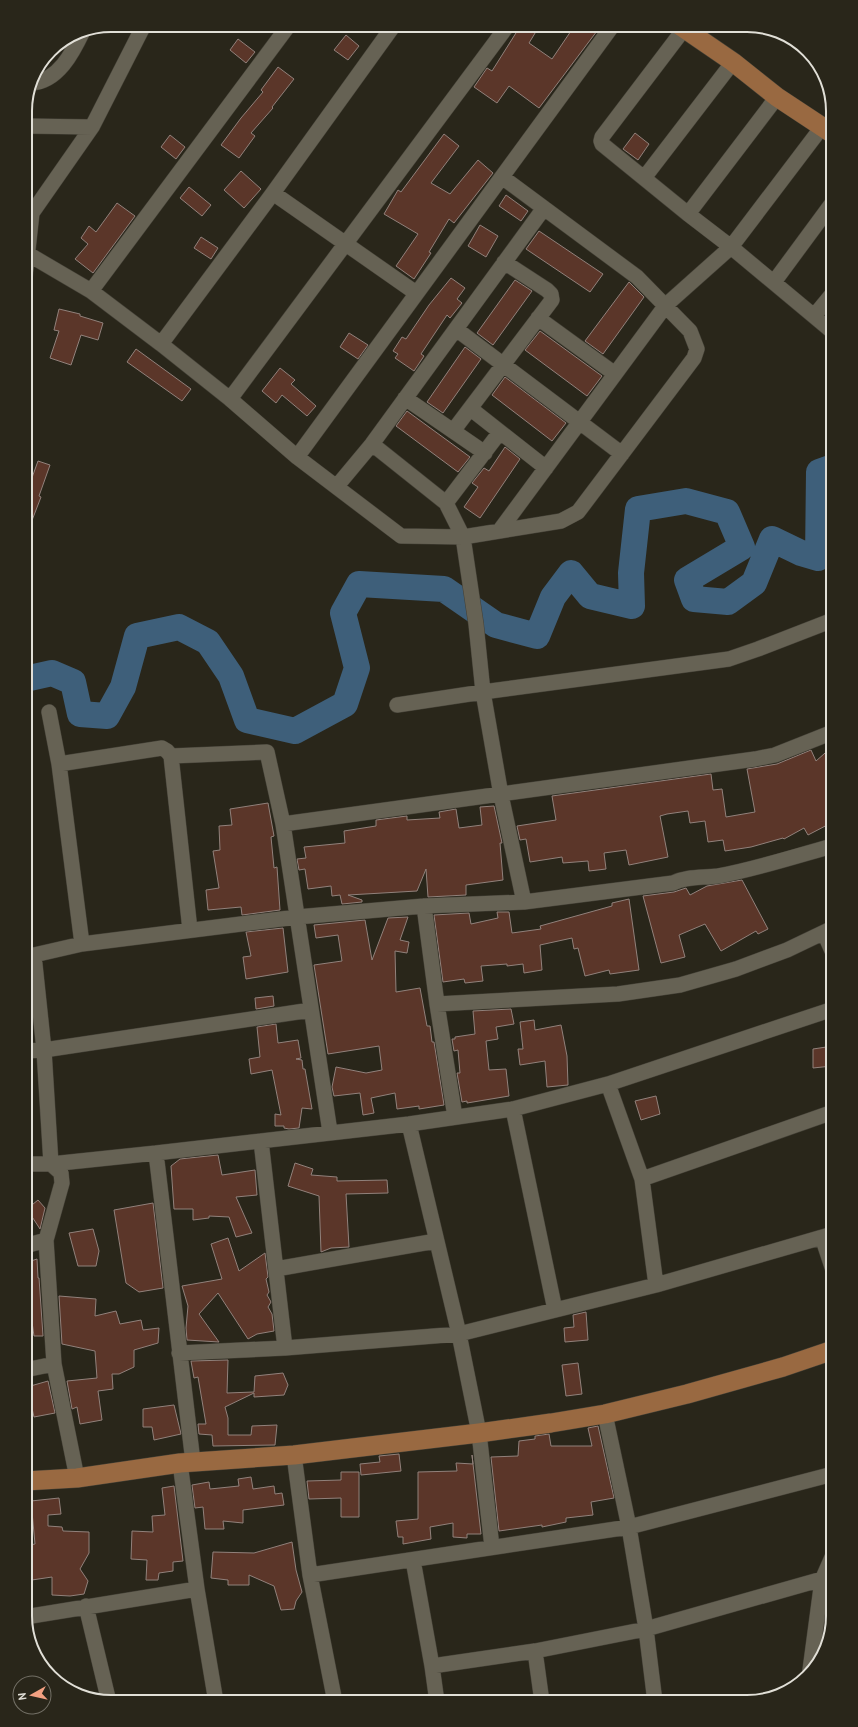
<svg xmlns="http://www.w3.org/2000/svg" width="858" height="1727" viewBox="0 0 858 1727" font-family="'PT Sans',sans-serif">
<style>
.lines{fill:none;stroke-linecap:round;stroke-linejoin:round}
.river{stroke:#3e5f7a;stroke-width:26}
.building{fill:#5b3629;stroke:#91817b}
.minor-casing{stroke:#444137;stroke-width:16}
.major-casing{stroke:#444137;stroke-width:20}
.minor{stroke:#666254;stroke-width:15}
.major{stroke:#996941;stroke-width:19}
.rim{fill:none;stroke:#e1dfd7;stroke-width:2}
</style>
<rect width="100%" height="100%" fill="#29261a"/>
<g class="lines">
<path class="river" d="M25,679L52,673L73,682L80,714L107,716L123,687L137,636L179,627L208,642L231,676L247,720L295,731L345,704L357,668L343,613L359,584L444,589L496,625L537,636L553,597L571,573L590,596L632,606L631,573L638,509L686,501L727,512L742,547L687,580L694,599L728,602L754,583L772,539L801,553L818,558L819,472L833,467"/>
</g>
<path class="building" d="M521,25H540L529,43L552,59L575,25H589L597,31L539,108L509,86L497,103L474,87L487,68L492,71Z
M346,35L359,46L348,60L334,50Z
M238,39L255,52L246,63L230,50Z
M278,67L294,79L272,107L273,108L251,133L255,136L239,158L221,145L241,118L263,92L261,90Z
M635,133L649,144L638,160L623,149Z
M444,134L459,146L431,183L450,194L478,160L493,173L454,223L449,219L429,252L431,253L414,279L396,266L418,234L384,214L398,190L401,192Z
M170,135L185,147L176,159L161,147Z
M241,171L261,189L244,208L224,190Z
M189,187L211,205L202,216L180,198Z
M506,195L528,211L521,221L499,206Z
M117,203L135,216L93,273L75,259L88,244L81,238L89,226L96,232Z
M480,225L498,236L486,257L468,246Z
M539,231L603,274L590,292L526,249Z
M201,237L218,248L211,259L194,248Z
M451,278L465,288L457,299L462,303L450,318L447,315L421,354L424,356L414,371L395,358L398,354L393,351L402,337L406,339L429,305Z
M515,280L532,291L493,345L477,333Z
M629,282L644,297L603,354L585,341Z
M59,309L80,314V316L103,323L98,340L81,335L71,365L50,358L59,331L54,330Z
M540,331L602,376L587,396L525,350Z
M349,333L368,345L358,359L340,347Z
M465,347L481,359L443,413L427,402Z
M136,349L191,389L182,401L127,362Z
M280,368L295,380L291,384L316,406L307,416L282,395L276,403L262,391Z
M505,377L566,423L552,441L492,395Z
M407,411L470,457L458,472L396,426Z
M505,447L520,459L480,518L464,507L478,487L472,483L484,468L489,471Z
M38,461L50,465L39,496L41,497L26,536L25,497Z
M833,746V822L808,835L804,828L784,839L783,838L751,847L725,851L723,840L708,842L705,821L690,823L688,811L667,814L660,816L668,857L629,865L626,850L604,853L606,869L589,871L588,861L563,863L562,857L530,862L526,839L520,840L517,826L556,820L552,796L711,774L713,790L722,789L726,817L755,812L747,769L777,764L811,750L816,761Z
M268,803L274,836L271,837L274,868L277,867L280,910L242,915L241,907L208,910L206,890L219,888L213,851L220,850L219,826L232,825L230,809Z
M494,806L502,843H500L503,880L466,885V895L428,897L426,869L417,891L348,895L362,900V902L342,904L340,895L332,896L331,886L308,889L305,869L299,870L297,859L306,858L304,847L345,843L344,831L376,826V820L407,816V820L440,818L439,812L456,809L459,828L482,825L480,807Z
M742,880L768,929L758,934L756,931L721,951L705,924L679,935L685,957L661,963L643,896L674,892L686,888L690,895L707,886Z
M629,899L639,970L610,974L609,970L585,976L578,948L574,949L572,938L540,945L542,970L524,973L523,964L507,966V964L481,966L483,981L465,983L464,979L443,982L434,915L469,913L471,924L498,918L497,912H509L512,933L541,929L540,926L612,906V903Z
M408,917L400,940L409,942L407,953L395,951L396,992L420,988L427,1026H430L432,1042H434L444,1105L419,1109V1106L397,1109L395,1093L371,1098L374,1113L363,1115L360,1093L334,1096L332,1087L336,1067L366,1073L382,1070L379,1046L328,1054L314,965L342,961L338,935L316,938L314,925L365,920L372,960L388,918Z
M283,928L288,972L246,979L243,957L251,956L246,932Z
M273,996L274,1006L256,1009L255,998Z
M511,1009L514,1024L496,1027L498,1039L486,1041L489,1070L506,1069L509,1096L467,1103V1101L462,1102L457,1073H460L458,1050L454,1051L452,1039H455V1037L475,1034L473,1011Z
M534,1020L535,1030L561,1025L567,1056L568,1085L547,1087L545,1061L520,1065L518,1049H523L520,1022Z
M276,1024L278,1043L298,1040L301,1058L296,1059L302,1060L303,1069H305L312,1109L302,1108L299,1128L289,1129L284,1128V1126H275V1114L281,1115L272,1070L251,1074L249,1059L260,1057L257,1027Z
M833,1046L832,1066L813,1068V1049Z
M656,1096L660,1114L641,1120L635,1101Z
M218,1155L222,1175L255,1170L257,1195L236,1197L252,1233L236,1237L229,1217L209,1216V1218L193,1220V1209H174L171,1166L180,1159Z
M295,1163L313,1169L311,1175L337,1177V1181L387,1180L388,1193L346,1194L349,1247L331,1248L321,1252L319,1196L288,1186Z
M38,1200L45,1208L40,1229L27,1209Z
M153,1203L163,1288L139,1292L126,1283L114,1210Z
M93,1229L99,1251L96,1266H78L69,1233Z
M228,1238L239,1271L265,1253L268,1277L266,1279L269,1292L267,1295L271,1302L268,1307L272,1314L274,1331L257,1334L248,1339L218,1293L199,1314L219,1342L187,1340L186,1328L188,1306L182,1286L222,1279L211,1244Z
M37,1259L38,1278H39L43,1336H34L30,1308H27L25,1263Z
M59,1296L96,1299L95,1316L116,1311L120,1324L141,1320L143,1330L159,1328L158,1343L134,1350V1367L119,1374H112L113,1389L98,1391L102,1420L80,1424L77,1407L72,1409L67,1381L97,1378L95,1351L62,1344Z
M586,1312L588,1340L565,1342L564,1328L574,1327L573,1315Z
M228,1360L227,1393L254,1392L255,1376L283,1373L288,1385L284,1395L254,1397V1393L225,1407L228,1418V1435H251L252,1426L277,1425L275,1445L213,1446L212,1435L199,1434L198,1424H206L198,1377L194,1378L191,1361Z
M578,1363L582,1394L566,1396L562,1365Z
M48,1381L55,1413L34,1417L27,1387Z
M174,1405L181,1434L154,1440L152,1427H143V1409Z
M598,1426L614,1498L591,1502L593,1515L566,1518V1522L542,1527V1525L499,1531L491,1457L518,1456L519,1441L535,1439V1436L549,1434L551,1446H592L588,1428Z
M399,1454L401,1471L361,1475L360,1464L380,1462L379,1456Z
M472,1455L481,1534H467V1538L453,1537V1523L430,1527L431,1539L403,1544V1537H398L396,1521L418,1519V1472L457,1471L456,1463L473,1464Z
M341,1472H359V1517H341V1498L309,1499L307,1481L341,1480Z
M251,1477L253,1489L274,1486L275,1494L282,1493L284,1505L243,1510V1523L223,1521L224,1529H205L203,1507L195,1508L192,1485L209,1482L210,1489L239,1486L238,1479Z
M174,1486L183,1561L173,1562V1571L159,1573L158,1580H146L147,1560L131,1559L132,1531L153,1532L152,1516L165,1515L162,1488Z
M59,1498L61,1514L48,1515V1526L62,1527L63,1531L89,1532V1553L80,1569L88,1581L84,1594L70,1596L52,1595V1577L25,1581V1546L35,1544L31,1501Z
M292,1542L296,1570L302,1592L296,1601L294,1609L281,1610L274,1586L249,1575V1585H228V1580L211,1578L213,1552L254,1553Z"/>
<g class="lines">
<g class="minor-casing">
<path id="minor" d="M684,29L602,137L601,141L602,144L688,214L731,247L833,332
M31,83C58,82 73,52 83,31
M25,126L92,127
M644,178L733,62
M273,193L416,293
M688,214L777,97
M28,254L91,291L161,344L230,399L297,457L401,536L463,537L561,521L578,512L694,358L697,349L690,331L637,277L502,177
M25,277L32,213L92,127L144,25
M774,282L833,202
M91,291L289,25
M814,316L833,293
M538,318L615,374
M456,329L622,454
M161,344L273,193L394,25
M405,398L485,453
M230,399L508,25
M471,409L546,468
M453,431L552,300L551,294L547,290L504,262
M372,444L446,503L463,537L476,624L483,692L397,705
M297,457L613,25
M337,486L372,444L544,208
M446,503L500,432
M500,530L666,305L731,247L822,127
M49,712L59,764L82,944
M171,756L267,752L283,824L330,1132
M59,764L162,748L167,751L171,756L190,930
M283,824L755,759L775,755L833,732
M524,902L501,795L483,692L729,659L758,649L833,620
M424,906L437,1004L455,1117
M824,933L833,953
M34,955L44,1050L51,1164L61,1173L62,1183L46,1240L54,1364L77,1478
M25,956L34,955L82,944L297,917L424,906L524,902L673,883C687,876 702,878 718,876C757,869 795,856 833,846
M437,1004L618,994L680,985L736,969L787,950L833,928
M25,1051L44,1050L311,1010
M608,1084L642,1179L656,1285
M513,1109L555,1310
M409,1124L459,1334L479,1433L492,1547
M261,1141L285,1348
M156,1153L193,1462
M25,1164H51L156,1153L409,1124L513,1109L608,1084L833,1009
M642,1179L833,1112
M822,1237L833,1270
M25,1246L46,1240
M276,1269L436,1241
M179,1353L285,1348L459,1334L656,1285L833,1234
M25,1370L54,1364
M605,1414L629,1527L646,1629L655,1702
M294,1455L310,1575L335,1702
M180,1463L197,1589L216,1702
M413,1560L432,1666L437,1702
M310,1575L629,1527L833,1474
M86,1606L109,1702
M25,1617L197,1589
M535,1651L542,1702
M432,1666L535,1651L646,1629L833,1576
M810,1670L822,1580L833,1555"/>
</g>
<g class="major-casing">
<path id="major" d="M679,25L733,62L777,97L833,134
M25,1481L77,1478L180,1463L294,1455L479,1433L551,1423L605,1414L687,1394L783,1367L833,1350"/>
</g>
<use href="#minor" class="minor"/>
<use href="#major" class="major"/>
</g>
<path d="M0 0H858V1727H0ZM111 32H747A79 79 0 0 1 826 111V1616A79 79 0 0 1 747 1695H111A79 79 0 0 1 32 1616V111A79 79 0 0 1 111 32Z" fill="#29261a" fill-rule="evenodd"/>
<path class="rim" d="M111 32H747A79 79 0 0 1 826 111V1616A79 79 0 0 1 747 1695H111A79 79 0 0 1 32 1616V111A79 79 0 0 1 111 32Z"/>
<g transform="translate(32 1695) rotate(262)"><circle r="19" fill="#29261a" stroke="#737066"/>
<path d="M0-3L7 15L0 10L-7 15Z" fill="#f2a081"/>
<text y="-6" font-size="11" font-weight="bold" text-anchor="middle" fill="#e1dfd7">N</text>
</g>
</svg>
